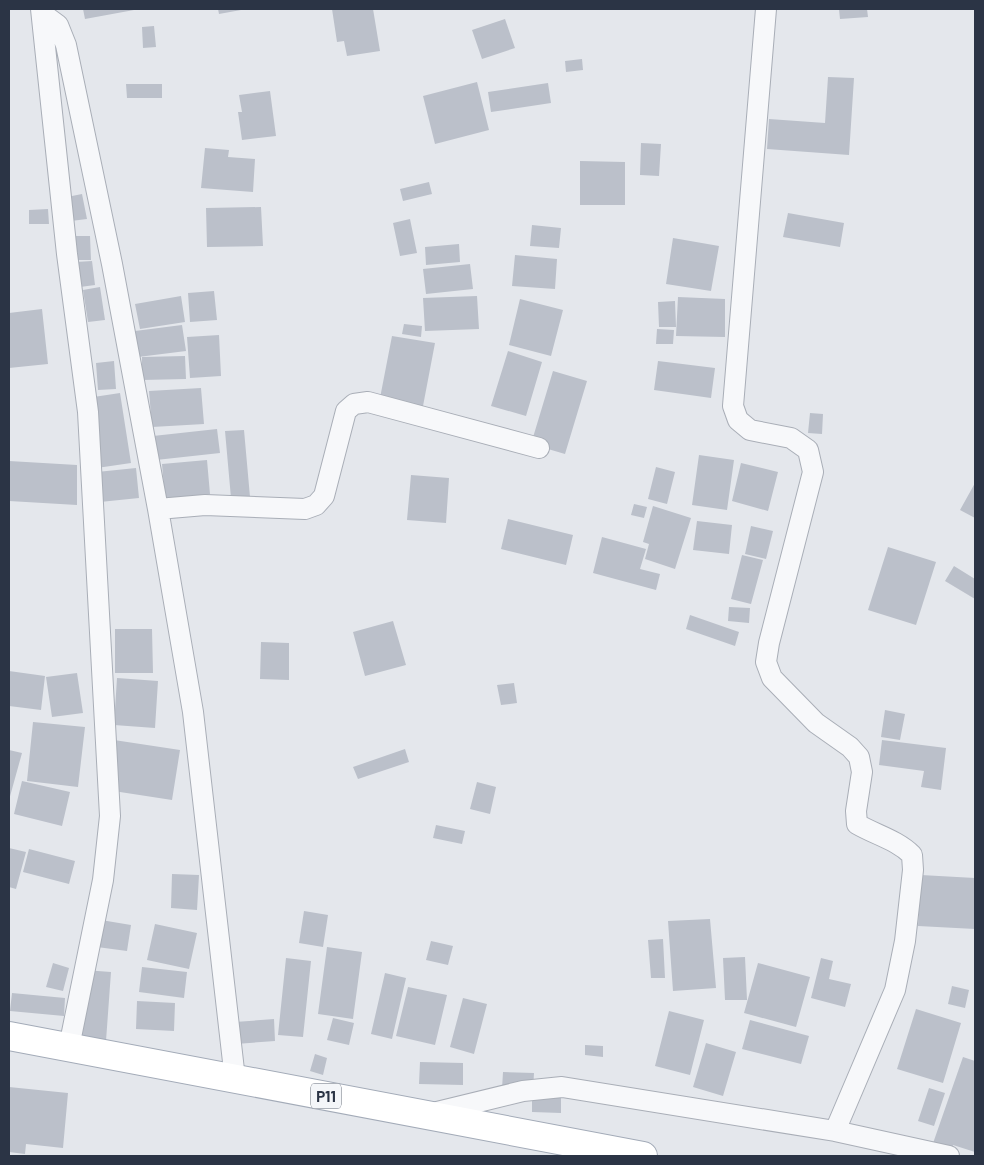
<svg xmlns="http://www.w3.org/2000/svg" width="984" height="1165" viewBox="0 0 984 1165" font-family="Barlow,sans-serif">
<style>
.building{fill:#bbc0ca}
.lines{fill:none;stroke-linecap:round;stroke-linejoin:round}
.minor-casing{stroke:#a9aeb7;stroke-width:22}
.primary-casing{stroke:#a3abb8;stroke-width:30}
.minor{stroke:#f7f8fa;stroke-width:20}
.primary{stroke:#fff;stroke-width:28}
.labels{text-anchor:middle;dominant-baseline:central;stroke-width:4.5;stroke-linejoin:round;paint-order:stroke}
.shield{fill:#f4f6f9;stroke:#676e7b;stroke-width:1}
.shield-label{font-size:15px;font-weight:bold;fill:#2b3445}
</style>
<rect width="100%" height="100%" fill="#e4e7ec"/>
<path class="building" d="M83,9H134V10L85,19Z
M218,9H241V10L219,14Z
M332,9H373L380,51L347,56L344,41L337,42Z
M839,9H867L868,17L840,19Z
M505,19L515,48L482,59L472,30Z
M154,26L156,47L143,48L142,27Z
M582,59L583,70L566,72L565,61Z
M828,77L854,78L849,155L767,149L769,119L825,123Z
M477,82L489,130L435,144L423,96Z
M548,83L551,103L491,112L488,92Z
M126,84H162V98H127Z
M270,91L276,136L242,140L238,112H242L239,95Z
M641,143L661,144L659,176L640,175Z
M205,148L229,150L228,157L255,159L253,192L201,188Z
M580,161L625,162V205H580Z
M429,182L432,194L403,201L400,189Z
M82,194L87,219L71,221L67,197Z
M261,207L263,246L207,247L206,208Z
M48,209L49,224H29V210Z
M788,213L844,223L840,247L783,237Z
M410,219L417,253L400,256L393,223Z
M532,225L561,228L559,248L530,246Z
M71,236H90L91,260H72Z
M673,238L719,246L711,291L666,284Z
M459,244L460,262L426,265L425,247Z
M515,255L557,259L555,289L512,286Z
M92,261L95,285L80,287L76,262Z
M470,264L473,289L426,294L423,269Z
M100,287L105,320L88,322L83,290Z
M214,291L217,320L190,322L188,293Z
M181,296L185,322L140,329L135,304Z
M477,296L479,329L425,331L423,298Z
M678,297L725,299V337L676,336Z
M520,299L563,310L551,356L509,345Z
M675,301L676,327H659L658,302Z
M42,309L48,364L9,368V313Z
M404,324L422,326L421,337L402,334Z
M182,325L186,351L138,357L135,331Z
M657,329L674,330L673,344H656Z
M219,335L221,376L190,378L187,337Z
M392,336L435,343L423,406L380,398Z
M508,351L542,362L526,416L491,406Z
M185,356L186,379L142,380V357Z
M114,361L116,389L98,390L96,363Z
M658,361L715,368L711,398L654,390Z
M553,371L587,381L565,454L531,444Z
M201,388L204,424L152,427L149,391Z
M120,393L131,463L90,469L87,398Z
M810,413L823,414L822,434L808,433Z
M217,429L220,453L156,460L153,436Z
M244,430L250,497L231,498L225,431Z
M699,455L734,460L727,510L692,505Z
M207,460L210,494L165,499L162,464Z
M9,461L77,465V505L9,501Z
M741,463L778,472L768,511L732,501Z
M656,467L675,472L667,504L648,499Z
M136,468L139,498L100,502L97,472Z
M411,475L449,478L446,523L407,520Z
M975,483V518L960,510Z
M634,504L647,507L644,518L631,515Z
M653,506L691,518L675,569L645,559L649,544L643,542Z
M508,519L573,535L566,565L501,549Z
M697,521L732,525L729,554L693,550Z
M751,526L773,531L766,559L745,554Z
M602,537L646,549L640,569L660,574L656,590L593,573Z
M888,547L936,562L916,625L868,610Z
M742,555L763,560L751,604L731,599Z
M954,566L975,579V599L945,581Z
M729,607L750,608L749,623L728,621Z
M690,615L739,632L735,646L686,629Z
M393,621L406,665L365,676L353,632Z
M115,629H152L153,673H115Z
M261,642L289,643V680L260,679Z
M9,671L45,676L41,710L9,706Z
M77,673L83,713L52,717L46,677Z
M117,678L158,681L155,728L114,725Z
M514,683L517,703L501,705L497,685Z
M885,710L905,714L900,740L881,737Z
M33,722L85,727L78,787L27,781Z
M114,740L180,750L172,800L107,790Z
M882,740L946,748L941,790L921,787L924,771L879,765Z
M405,749L409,762L358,779L353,767Z
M9,750L22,753L9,800Z
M22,781L70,792L62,826L14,814Z
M477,782L496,787L490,814L470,809Z
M436,825L465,831L462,844L433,838Z
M9,848L26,852L16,889L9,887Z
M29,849L75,861L69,884L23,872Z
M172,874L199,875L197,910L171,908Z
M921,875L975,878V929L918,926Z
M304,911L328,915L323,947L299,943Z
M710,919L716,988L673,991L668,921Z
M101,920L131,925L127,951L97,947Z
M155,924L197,933L189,969L147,960Z
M663,939L665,978H651L648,940Z
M431,941L453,946L448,965L426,960Z
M327,947L362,952L353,1019L318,1014Z
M745,957L747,1000H725L723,958Z
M286,958L311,961L303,1037L278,1035Z
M821,958L833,961L829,979L851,984L845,1007L811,998Z
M53,963L69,968L63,991L46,987Z
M758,963L810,977L796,1027L744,1013Z
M142,967L187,972L184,998L139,992Z
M84,970L111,972L106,1041L79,1039Z
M385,973L406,978L392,1039L371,1034Z
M952,986L969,990L965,1008L948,1004Z
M408,987L447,995L435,1045L396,1036Z
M12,993L65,998L64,1016L10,1011Z
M463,998L487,1004L474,1054L450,1047Z
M137,1001L175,1003L174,1031L136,1029Z
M916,1009L961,1023L943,1083L897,1069Z
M669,1011L704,1020L690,1075L655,1066Z
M333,1018L354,1023L349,1045L327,1040Z
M274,1019L275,1041L236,1044L235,1022Z
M750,1020L809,1036L801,1064L742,1049Z
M706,1043L736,1052L723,1096L693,1087Z
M585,1045L603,1046V1057L585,1055Z
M315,1054L327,1058L323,1075L310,1071Z
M963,1057L975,1061V1152L953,1145L950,1155L931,1149Z
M420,1062L463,1063V1085L419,1084Z
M503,1072L534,1073L533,1090L502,1089Z
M9,1087L68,1093L63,1148L26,1144L25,1154L9,1152Z
M929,1088L945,1093L934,1126L918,1121Z
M532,1095L561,1096V1113L532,1112Z"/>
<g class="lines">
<g class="minor-casing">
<path id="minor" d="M41,9L67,254L88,412L110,816L103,880L69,1047
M766,9L733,406L738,420L750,430L791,438L808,450L813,472L769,643L766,662L772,678L816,723L850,747L859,757L862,772L856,811L857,824C876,835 897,840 912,855L913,870L905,941L895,990L835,1131
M43,14L58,25L66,45L112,264L158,509L193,712L235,1079
M158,509L205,505L305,509L316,505L324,496L346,411L354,404L368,402L539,448
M433,1113L523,1091L562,1087L835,1131L949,1156"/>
</g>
<g class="primary-casing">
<path id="primary" d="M9,1036L643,1156"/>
</g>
<use href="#minor" class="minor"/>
<use href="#primary" class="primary"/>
</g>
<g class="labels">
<rect class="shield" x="311" y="1083.5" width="30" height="25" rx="4"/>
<g class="shield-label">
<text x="326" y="1096">P11</text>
</g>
</g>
<rect width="984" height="1165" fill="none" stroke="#2b3445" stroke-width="20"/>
</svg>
